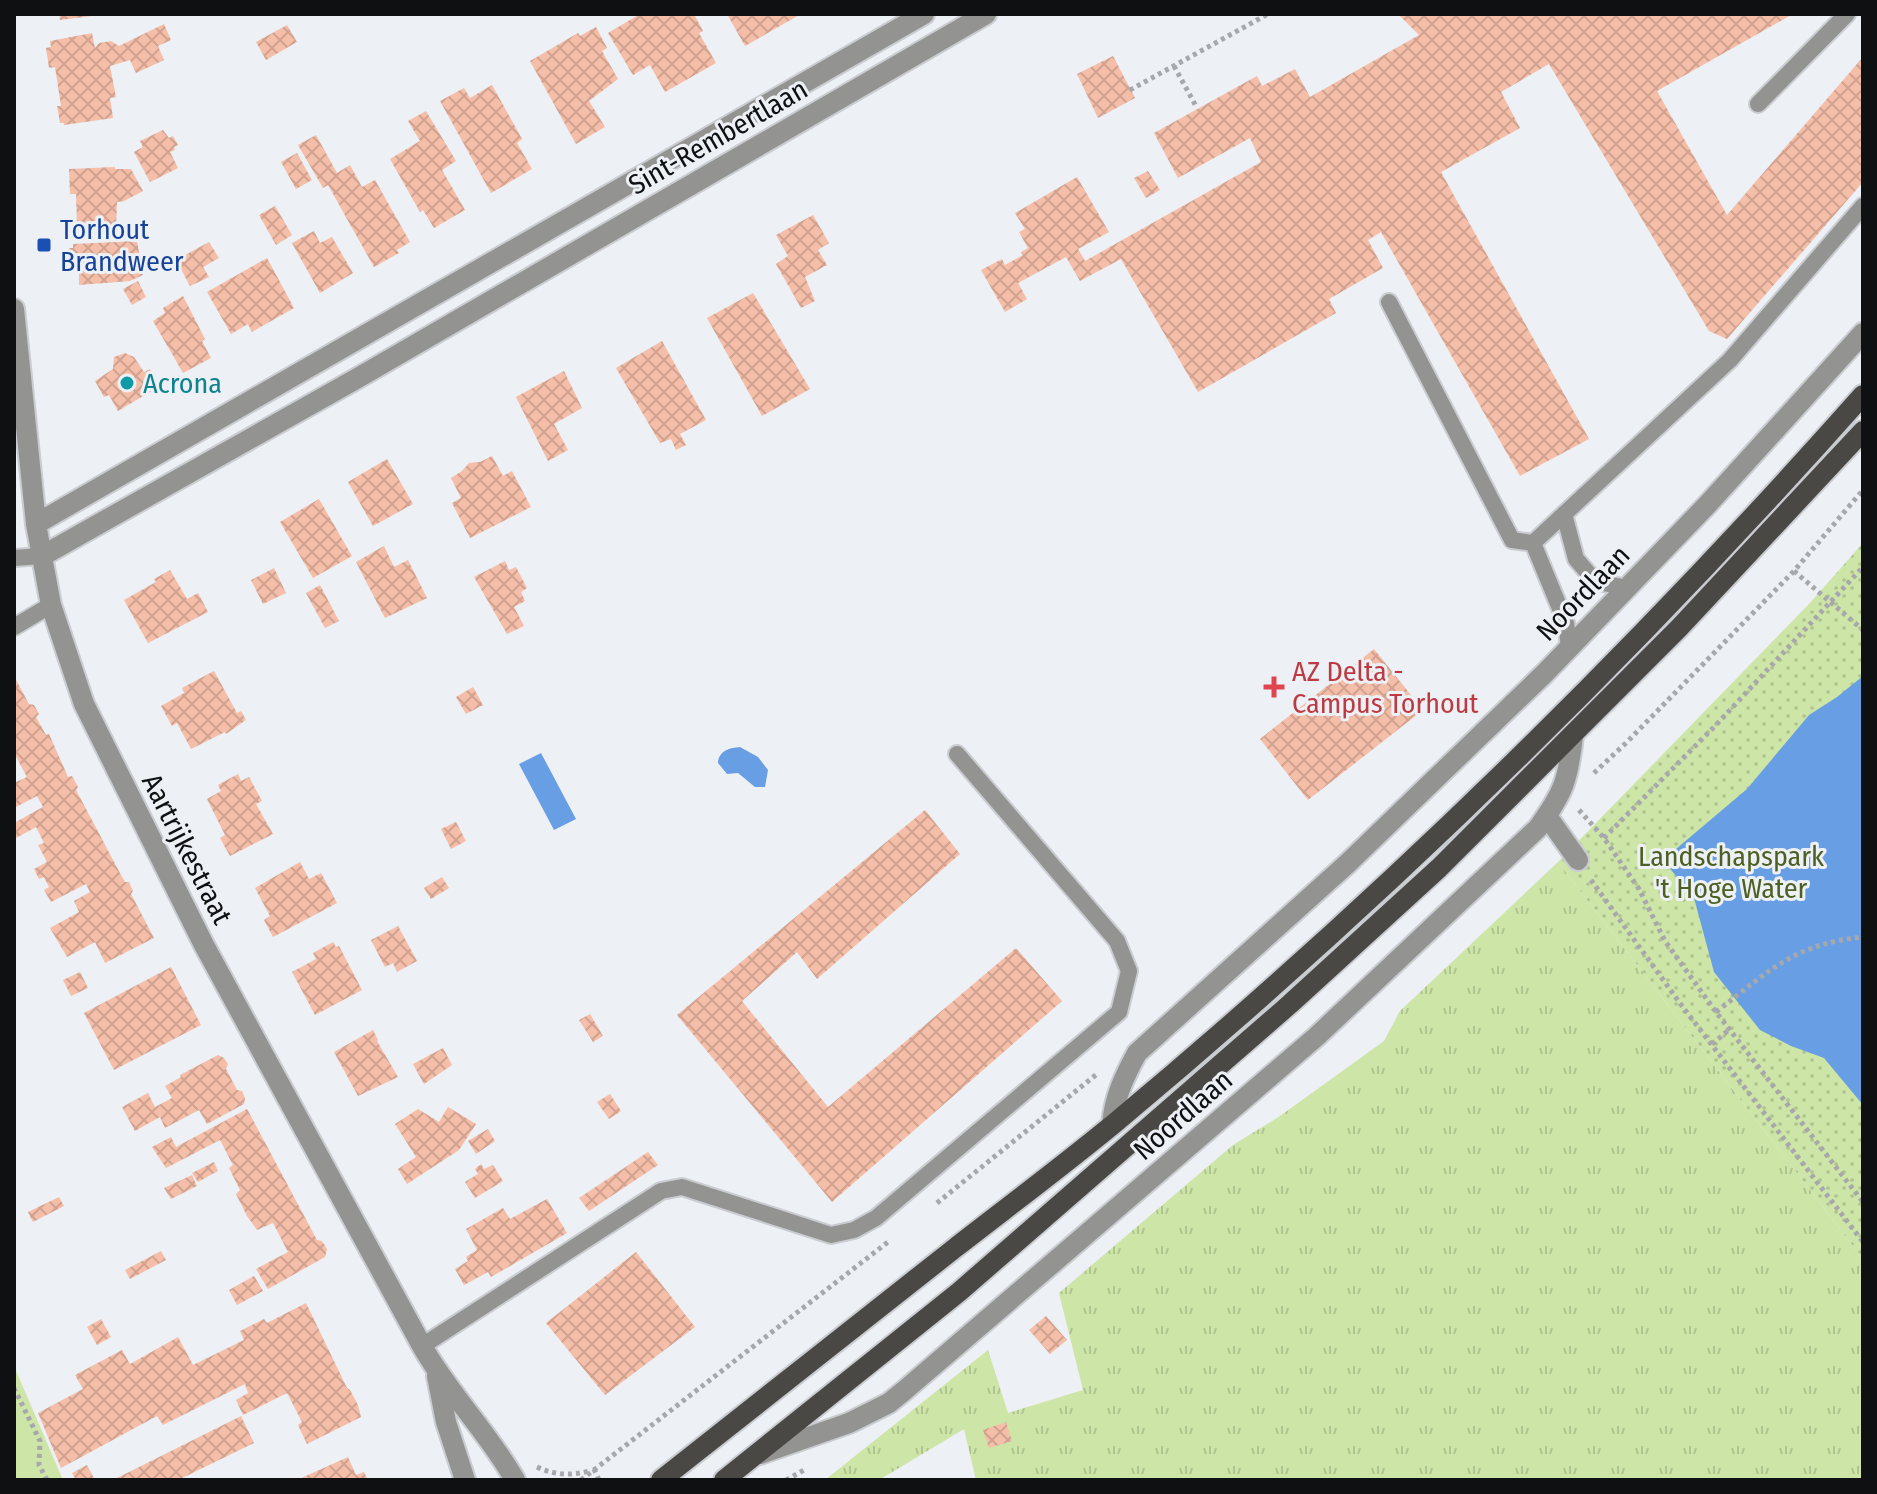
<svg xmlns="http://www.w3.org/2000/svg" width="1877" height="1494" viewBox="0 0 1877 1494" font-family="'Fira Sans Condensed',sans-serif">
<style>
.grass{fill:url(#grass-tufts)}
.park{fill:url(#park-dots)}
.pitch{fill:#cde5a7}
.water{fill:#689ee3}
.building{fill:url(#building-cross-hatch)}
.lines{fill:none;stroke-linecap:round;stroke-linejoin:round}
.service-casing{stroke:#c9ccd0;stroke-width:20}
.minor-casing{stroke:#c9ccd0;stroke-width:24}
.primary-casing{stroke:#c9ccd0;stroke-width:24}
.path{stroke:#a6a8ab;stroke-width:5;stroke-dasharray:4 4;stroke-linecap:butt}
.service{stroke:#939391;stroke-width:16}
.minor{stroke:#939391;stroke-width:20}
.primary{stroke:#4a4845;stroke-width:20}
.transit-dot{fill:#1a4fb4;stroke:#edf0f4;stroke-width:3}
.culture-dot{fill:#0f9aa8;stroke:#edf0f4;stroke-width:3}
.health-dot{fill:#e0444e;stroke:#edf0f4;stroke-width:3}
.labels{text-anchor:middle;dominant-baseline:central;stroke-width:6;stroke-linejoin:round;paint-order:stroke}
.street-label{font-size:28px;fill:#0e1011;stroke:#edf0f4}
.transit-label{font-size:28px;fill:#164399;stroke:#edf0f4;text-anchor:start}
.culture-label{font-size:28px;fill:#0d838f;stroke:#edf0f4;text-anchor:start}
.health-label{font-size:28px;fill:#be3a42;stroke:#edf0f4;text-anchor:start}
.park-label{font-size:28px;fill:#4c6024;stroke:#edf0f4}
</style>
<defs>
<pattern id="grass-tufts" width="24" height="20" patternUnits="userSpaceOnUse" patternTransform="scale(2)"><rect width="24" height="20" fill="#cde5a7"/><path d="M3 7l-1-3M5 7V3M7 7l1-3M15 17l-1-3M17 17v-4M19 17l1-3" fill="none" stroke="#afc38f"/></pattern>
<pattern id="park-dots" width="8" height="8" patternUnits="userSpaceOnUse" patternTransform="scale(2)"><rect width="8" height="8" fill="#cde5a7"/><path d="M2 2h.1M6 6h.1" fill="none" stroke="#afc38f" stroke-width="1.8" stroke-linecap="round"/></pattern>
<pattern id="building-cross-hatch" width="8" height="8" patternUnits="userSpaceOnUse" patternTransform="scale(2)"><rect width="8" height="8" fill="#f5bea8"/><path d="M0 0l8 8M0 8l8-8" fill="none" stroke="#d1a290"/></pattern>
</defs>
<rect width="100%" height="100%" fill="#edf0f4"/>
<path class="grass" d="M1558,862L1863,1259V1480H976L964,1429L879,1480H825L988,1350L1008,1413L1083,1390L1059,1293L1233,1145L1280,1116L1384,1041L1400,1011Z"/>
<path class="park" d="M1863,543V1259L1558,862L1809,604Z"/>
<path class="pitch" d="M14,1366L63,1480H14Z"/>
<path class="water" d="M1863,676V1105L1824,1058L1791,1046L1760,1030L1714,972L1694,898L1663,860L1747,789L1809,715L1837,697Z
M740,747L758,757L768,770L765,787H755L738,773L727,774L718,763C719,750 730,748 740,747Z
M541,753L576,819L554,830L519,764Z"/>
<path class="building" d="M59,14H92V16L60,20Z
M640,14H694L703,31L699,33L716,63L665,92L650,65L633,75L608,33Z
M727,14H801L745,46Z
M1398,14H1793L1657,91L1727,215L1863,57V182L1727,339L1709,331L1549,64L1501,92L1520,128L1441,172L1589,439L1520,476L1381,232L1368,240L1383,268L1329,299L1336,313L1198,392L1121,259L1080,281L1066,257L1018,283L1027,299L1005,312L981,270L1002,259L1005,265L1023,255L1021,252L1028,248L1019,232L1025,229L1015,213L1077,177L1109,232L1078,249L1085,261L1261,162L1250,138L1178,178L1154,133L1257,76L1262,86L1295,69L1310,97L1419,35Z
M164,24L171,40L158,46L164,60L136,73L130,60L110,66L116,97L110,98L113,118L64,125V123H60L57,106H61L55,67L49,68L46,48L51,47L50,41L92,33L95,48L99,43L111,41L119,46Z
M287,25L297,42L266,60L256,42Z
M596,27L607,48L602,51L618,79L589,101L605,127L576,144L530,61L578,33L580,36Z
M1113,56L1135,98L1098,118L1077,74Z
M492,85L522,139L517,143L532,169L491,193L440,101L464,88L470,98Z
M426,111L456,161L442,170L465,210L434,228L423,210L420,212L390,159L420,141L408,121Z
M163,130L169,138L173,136L178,145L174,147L175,150L170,152L178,168L150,182L134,152L143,147L140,141Z
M316,135L337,173L350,165L362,187L375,180L410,242L397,250L399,253L374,267L328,185L323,188L298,145Z
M297,153L312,180L296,189L281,162Z
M115,167V169H131L143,191L124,201L117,202L116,229H105V224L77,225L76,194H70L69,169Z
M1148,171L1160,190L1146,198L1134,178Z
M275,206L292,235L276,245L259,215Z
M813,215L829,243L818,250L827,265L805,277L815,301L801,308L776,264L788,256L776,235Z
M314,231L320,243L332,237L353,273L320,293L292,243Z
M137,241L143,275L130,281L79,285V269L70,266L69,248H73V244Z
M209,242L219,258L203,267L209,277L190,286L176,260Z
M267,258L294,308L252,332L248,324L231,334L207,292Z
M138,281L146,297L132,305L123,289Z
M753,293L810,389L762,416L707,318Z
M183,296L205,339L202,341L211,358L183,373L153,321L165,313L163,308Z
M662,341L706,420L680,434L686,445L676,450L671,439L660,443L616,368Z
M125,353L134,357L144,372L150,369L160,386L118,411L109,395L104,397L95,381L113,369L114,357Z
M564,371L582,408L554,424L568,450L548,461L516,397Z
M492,456L503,476L512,471L531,507L470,538L452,503L461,498L451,478L462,471L469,463L480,462Z
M387,459L413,504L373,526L348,482Z
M319,499L352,556L313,578L280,522Z
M384,546L394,567L408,560L427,598L385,618L356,562Z
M505,561L509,570L516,567L527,588L521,592L525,601L514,607L524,626L507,634L474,577Z
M274,568L286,593L263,604L251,580Z
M170,570L187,599L198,593L208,612L148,643L124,600L156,582L154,579Z
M320,585L339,621L325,628L306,593Z
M1374,649L1423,710L1308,800L1260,739Z
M214,671L237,713L241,711L246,720L226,734L225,732L191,749L177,723L172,726L161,706L184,693L182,688Z
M14,676L29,704L34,705L39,714L36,717L46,735L49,734L68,777L72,776L78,787L76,790L121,875L125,882H129L133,891L131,894L154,938L105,963L95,942L67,957L50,928L79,912L74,901L90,892L86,884L51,902L44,890L49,887L44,877L39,879L34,869L47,862L38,845L44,843L36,827L16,838L14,834V823L43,807L37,796L14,808V783L27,777L14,753Z
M473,687L483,705L466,714L456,697Z
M238,774L241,781L249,777L262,801L256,804L273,834L230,856L220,838L225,835L207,799L221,791L218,785Z
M925,810L960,854L817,979L797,952L742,1001L828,1107L1016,948L1062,1001L832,1202L677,1015Z
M456,822L466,841L451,849L441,829Z
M300,862L309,879L321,873L337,903L273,937L264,920L270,916L255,888Z
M442,877L449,888L431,899L424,888Z
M398,926L417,961L397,972L393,963L385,967L371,940Z
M333,942L336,947L339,946L362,990L315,1015L292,972L316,959L313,953Z
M171,967L201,1025L114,1070L84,1013Z
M80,972L88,988L71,996L63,980Z
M590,1014L603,1036L593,1042L579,1020Z
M373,1030L378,1040L377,1041L398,1077L358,1096L334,1052Z
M443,1048L452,1065L424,1084L413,1064Z
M218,1055L224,1058L228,1064L226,1069L237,1090L242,1091L245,1098L244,1104L207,1124L199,1110L165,1128L160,1117L135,1131L122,1107L148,1093L155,1107L172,1098L165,1086L181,1077L180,1075Z
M610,1094L621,1111L609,1119L597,1102Z
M448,1107L476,1124L459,1150L407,1184L398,1169L416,1157L395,1124L418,1109L439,1122Z
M247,1109L317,1240L322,1241L327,1249L325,1257L268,1289L256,1269L288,1252L273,1223L257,1230L247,1216L236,1194L240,1190L229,1168L233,1165L220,1140L166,1168L152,1147L171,1137L176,1147Z
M488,1129L495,1141L476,1154L468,1141Z
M648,1152L658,1165L589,1211L579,1198Z
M214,1162L218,1171L198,1182L192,1173Z
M481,1164L484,1169L493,1165L503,1181L475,1198L465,1182L478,1174L475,1169Z
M192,1175L197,1186L171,1199L164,1188Z
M59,1197L64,1206L33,1222L28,1212Z
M547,1199L567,1233L491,1277L488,1272L464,1285L455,1269L468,1261L466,1257L477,1250L466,1229L503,1208L510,1219Z
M161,1251L166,1260L130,1279L125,1270Z
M636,1252L695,1327L605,1395L546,1323Z
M254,1276L263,1291L237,1305L229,1290Z
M306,1303L347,1388L350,1390L358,1405L361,1417L307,1444L298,1425L302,1422L287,1393L243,1415L236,1400L248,1393L245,1384L163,1425L157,1416L61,1468L38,1413L83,1389L75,1375L122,1350L130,1364L178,1337L193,1365L244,1340L240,1331L264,1319L267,1323Z
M1046,1316L1067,1340L1050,1354L1029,1330Z
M101,1319L111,1337L97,1345L87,1327Z
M241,1416L254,1443L178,1480H113Z
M1006,1422L1012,1441L989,1448L983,1430Z
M348,1457L356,1475L364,1472L368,1480H297Z
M87,1465L95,1480H76L72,1473Z"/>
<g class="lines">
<g class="service-casing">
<path id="service" d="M1758,104L1847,14
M1389,302L1512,540L1533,543L1730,360L1863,206
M1564,514L1576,559L1595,581L1626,588
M1533,543L1566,623L1569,647
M14,558L42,556
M14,627L51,605
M422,1346L661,1191L682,1187L831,1235L854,1230L876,1218L1119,1012L1129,971L1117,941L957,754"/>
</g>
<g class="minor-casing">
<path id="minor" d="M14,309L36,524L51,605L84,704L204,945L422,1346C449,1394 488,1432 515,1480
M36,524L924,14
M42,556L356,379L986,14
M1547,816L1578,860
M1112,1125C1114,1098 1124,1077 1137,1053L1347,864L1545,673L1708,504L1863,333
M437,1376L446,1422L465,1480
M760,1454L849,1423L889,1403L905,1390L1316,1037L1538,828C1564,792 1568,780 1573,736"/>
</g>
<g class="primary-casing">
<path id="primary" d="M661,1480C759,1403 857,1325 955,1248C1009,1206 1064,1165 1116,1122C1381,901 1634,653 1863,395
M724,1480L959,1292L1290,1004L1439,868L1679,628L1863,431"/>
</g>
<path class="path" d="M1174,66L1197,108
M1130,90L1268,14
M1794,571L1863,630
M1594,773L1626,743L1794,571L1863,490
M1579,810L1604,838L1639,889L1665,941L1716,1012L1863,1202
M1604,838L1716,725L1863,567
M1591,880L1682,1006L1863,1242
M1716,1012C1769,971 1794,944 1863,937
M1712,1044L1730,1029
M937,1203L1097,1074
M14,1388L40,1441L39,1465L47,1480
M537,1467C554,1475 571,1476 589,1471
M594,1469L599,1480
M581,1480L888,1242
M786,1480L806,1469"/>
<use href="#service" class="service"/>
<use href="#minor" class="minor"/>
<use href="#primary" class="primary"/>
</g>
<rect class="transit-dot" x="36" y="237" width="16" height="16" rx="4"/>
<circle class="culture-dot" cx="127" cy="383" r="8"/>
<path class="health-dot" d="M1270 675h8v8h8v8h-8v8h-8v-8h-8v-8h8z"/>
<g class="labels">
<g class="street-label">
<text transform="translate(718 137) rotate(-30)">Sint-Rembertlaan</text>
<text transform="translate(1583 593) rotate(-46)">Noordlaan</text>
<text transform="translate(187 849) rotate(63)">Aartrijkestraat</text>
<text transform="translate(1183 1115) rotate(-41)">Noordlaan</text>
</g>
<g class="transit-label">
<text x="60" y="229">Torhout<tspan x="60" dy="32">Brandweer</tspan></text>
</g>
<g class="culture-label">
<text x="143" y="383">Acrona</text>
</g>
<g class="health-label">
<text x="1292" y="671">AZ Delta -<tspan x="1292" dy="32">Campus Torhout</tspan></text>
</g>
<g class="park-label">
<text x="1731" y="856">Landschapspark<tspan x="1731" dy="32">'t Hoge Water</tspan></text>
</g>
</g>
<rect width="1877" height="1494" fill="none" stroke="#0e1011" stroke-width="32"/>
</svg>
